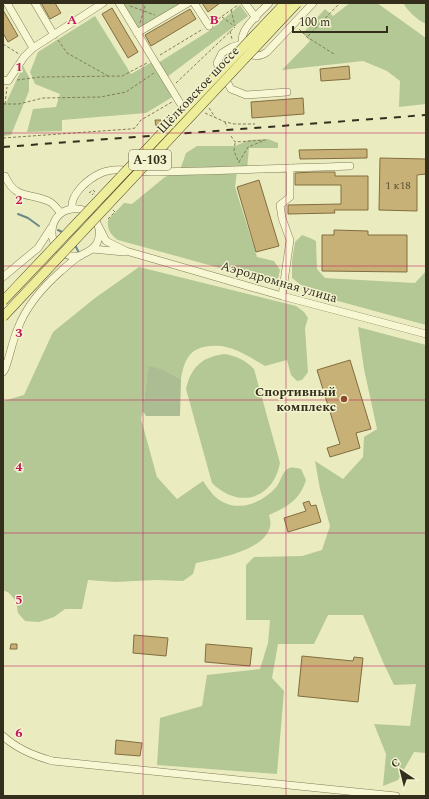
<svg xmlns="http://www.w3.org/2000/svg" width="429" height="799" viewBox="0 0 429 799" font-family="Spectral,serif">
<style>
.green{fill:#b3c895}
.cemetery{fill:#acbd94}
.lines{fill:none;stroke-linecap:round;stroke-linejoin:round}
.stream{stroke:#6b898b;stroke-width:2}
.building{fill:#c8b177;stroke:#816e40}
.minor-casing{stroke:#837c59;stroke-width:8}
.path{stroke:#837c59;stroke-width:1;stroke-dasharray:3 2;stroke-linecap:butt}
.minor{stroke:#f7f7d3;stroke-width:7}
.rail{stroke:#342f1d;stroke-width:2;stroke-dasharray:7 7;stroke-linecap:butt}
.major-bridge-casing{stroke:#51492d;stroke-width:10;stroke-linecap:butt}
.major-bridge{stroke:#eeed99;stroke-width:9}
.grid{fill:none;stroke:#c2185b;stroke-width:1;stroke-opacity:0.55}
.poi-dot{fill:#8f492c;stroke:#f3f3cf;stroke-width:1.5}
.labels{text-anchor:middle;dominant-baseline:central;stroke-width:3;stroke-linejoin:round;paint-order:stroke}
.number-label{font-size:11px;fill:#595034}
.shield{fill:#f3f3cf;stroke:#6d6a52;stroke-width:1}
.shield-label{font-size:12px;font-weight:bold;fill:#342f1d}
.street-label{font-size:13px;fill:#342f1d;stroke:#f3f3cf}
.poi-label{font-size:13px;font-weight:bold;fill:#342f1d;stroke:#f3f3cf;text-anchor:end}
.grid-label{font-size:13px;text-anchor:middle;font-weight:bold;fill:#c2185b;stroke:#f3f3cf;stroke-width:3;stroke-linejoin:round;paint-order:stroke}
</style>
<rect width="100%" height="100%" fill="#ebebc0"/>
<path class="green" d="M122,3H183L138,29Z
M350,3H377L426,38V104L399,107L400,81L387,71L363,61L282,70L310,41L303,33L325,9L333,16Z
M403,3H426V24C416,19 409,12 403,3Z
M240,5L248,16L167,77L158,63L209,31Z
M95,16L131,74L152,62L174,96L146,113L62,120V131L27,132L33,109L56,107L60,94L35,84L30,72L38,52Z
M23,66L29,77V91L11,135L3,136V103H6Z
M268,139L278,143V148H249L247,170L237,171L235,187L257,257L274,261L280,270L278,279L271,282L118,240C111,235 107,230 108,220L124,203L132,204L165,177L180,170L186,153L197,146H235L249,140Z
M302,235L310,238L316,241L317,269L325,278L415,283L426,271V325L327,298L305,288L292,278V261L295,242Z
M139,267L296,306L304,312L308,318L305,328L308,372L302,380L297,381L291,375L287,360L265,366C256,361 247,355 238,351C229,347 221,345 211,346C190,347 184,360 181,379L162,369L148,367L143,411L141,419L157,477L177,499L203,481C209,490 215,499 225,503C242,511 265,501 277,486C280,482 282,474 286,470C291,466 295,468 301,469L306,480C300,500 287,507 269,515C270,518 271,524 270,527C264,551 216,559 196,563L193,574L183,581L156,580L115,582L88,580L82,609H65L54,617L39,622L25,621L18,613L16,601L9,593L3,590V401L24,395L53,332L95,298Z
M358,327L426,345V753L414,752L398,780L383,786L386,754L374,724L410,726L416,684L394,685L383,662L363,615H328L314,644H278L272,678L284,691L277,774L157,765L160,718L202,706L207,675L260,669L268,643L270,620H246V565L254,557L302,556L322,550L330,526L320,489L315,461L343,479L363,457L364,437L377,429L364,369Z
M224,354C237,356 245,360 254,369L280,463C273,500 238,509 212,483L186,389C191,367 202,357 224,354Z"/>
<path class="cemetery" d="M148,366L162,369L181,379L180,416H146L143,411Z"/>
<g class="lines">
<path class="stream" d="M18,214L28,218L39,226
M58,230L64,233
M75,245L79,253"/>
</g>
<path class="building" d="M41,3H55L61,13L50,19Z
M202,3H220L208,12Z
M112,8L138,52L128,58L102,14Z
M190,9L196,19L151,46L145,35Z
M3,10L18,36L8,42L3,33Z
M349,66L350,79L321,81L320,69Z
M303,98L304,114L252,118L251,102Z
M155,120H161L160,126H156Z
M367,149V158L300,159L299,150Z
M380,158L426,159V174L417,175V211L379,210Z
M313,172H335V176H368V210H334L335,213L288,214V205L341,204V185H295V173Z
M259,180L279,246L256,252L237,187Z
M334,230L368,231V235H407V272L322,271V235H334Z
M350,360L371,429L356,433L360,448L330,457L327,448L340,444L317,370Z
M309,501L311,506L316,505L321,522L288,532L284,518L306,511L303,503Z
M134,635L168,638L166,656L133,653Z
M11,644H17V649H10Z
M206,644L252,648L250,666L205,662Z
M302,656L353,661L354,657L363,658L358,702L298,696Z
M116,740L142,743L140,756L115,754Z"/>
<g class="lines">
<g class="minor-casing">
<path id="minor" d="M7,3L33,48
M35,3L54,35
M119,3L180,103
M194,3L209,26
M245,3L256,18
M269,3C262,11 249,21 244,32C237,47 252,63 267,52L313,3
M137,33L188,3
M243,44L232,47L222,53L217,63L219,68L231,89L246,95L287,92
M3,80L8,81L24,57L33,48L103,3
M3,176H5C16,201 31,192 50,202C54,204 58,210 61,213
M72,209C70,194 88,179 101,173C119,166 139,173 158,172C222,171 286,168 350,166
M99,227L106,241L126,251L282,296L426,334
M92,249L124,252
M3,277L38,248L51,228
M282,296L290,240L282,218L280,205L290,197V168
M3,372L5,369C10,356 12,342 18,328C26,307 44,286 61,271C67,266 72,261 78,257C85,252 92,252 97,243C105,226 90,206 72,209C46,212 45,251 71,256C74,256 77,256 80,256
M3,736C17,749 34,756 53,761L396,796"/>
</g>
<path class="path" d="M389,4L390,3
M130,6L155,15
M231,10L235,26
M222,17L234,26
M214,22L238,5
M140,23L146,3
M299,29L307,37L334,54
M230,31L232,39
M308,36L340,3
M58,40L67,53L110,77
M3,44L19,54
M160,55L203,29
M17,80L40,77L122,76L147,63
M176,83L235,27
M3,104H19L43,98L100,97L126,92L154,73
M5,104L7,87
M209,108L215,117
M205,113L225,122L235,124H255
M225,122L227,127
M231,136L235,142L266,140
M3,138L130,129L135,128L141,120L172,102
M235,143L234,151L239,163
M239,162L248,147L263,141
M89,193L93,190L95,192L92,195
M108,219L115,212L113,210"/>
<use href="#minor" class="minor"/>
<path class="rail" d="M3,147L426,115"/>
<g class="major-bridge-casing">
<path id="major-bridge" d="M3,301L285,3
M3,317L297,3"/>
</g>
<use href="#major-bridge" class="major-bridge"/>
</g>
<path class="grid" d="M143,3V796M286,3V796M3,133H426M3,266H426M3,400H426M3,533H426M3,666H426"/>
<circle class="poi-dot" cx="344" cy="399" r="4"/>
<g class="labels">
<g class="number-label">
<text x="398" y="185">1 к18</text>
</g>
<rect class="shield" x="129" y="150" width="42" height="20" rx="3"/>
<g class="shield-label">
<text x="150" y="160">А-103</text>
</g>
<g class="street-label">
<text transform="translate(198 90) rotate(-47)">Щёлковское шоссе</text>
<text transform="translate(279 282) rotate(16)">Аэродромная улица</text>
</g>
<g class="poi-label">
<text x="336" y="392">Спортивный<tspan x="336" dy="15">комплекс</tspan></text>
</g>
</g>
<g class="grid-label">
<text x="72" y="24">A</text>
<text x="214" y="24">B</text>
<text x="19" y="71">1</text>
<text x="19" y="204">2</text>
<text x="19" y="337">3</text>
<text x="19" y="471">4</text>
<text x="19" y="604">5</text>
<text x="19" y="737">6</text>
</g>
<rect width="429" height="799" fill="none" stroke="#342f1d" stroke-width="8"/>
<g transform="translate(401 771) rotate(325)" stroke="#f3f3cf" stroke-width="3" paint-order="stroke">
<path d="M0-3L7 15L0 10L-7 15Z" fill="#342f1d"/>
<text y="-6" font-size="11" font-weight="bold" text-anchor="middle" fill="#342f1d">С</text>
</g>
<path d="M293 26v6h94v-6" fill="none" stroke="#342f1d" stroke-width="2"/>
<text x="299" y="26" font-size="12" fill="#342f1d" stroke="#f3f3cf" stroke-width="3" paint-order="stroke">100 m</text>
</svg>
